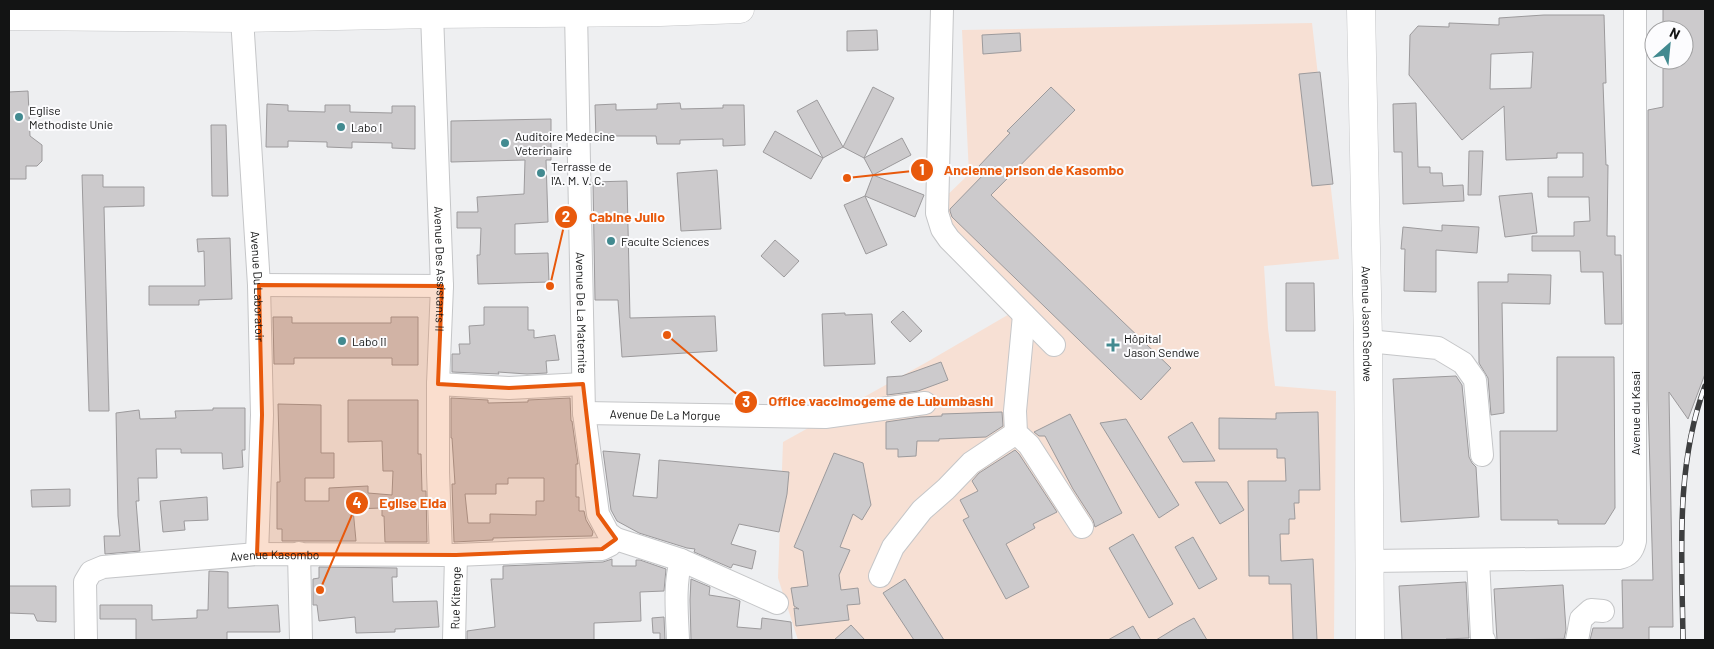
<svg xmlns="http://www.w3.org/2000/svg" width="1714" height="649" viewBox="0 0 1714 649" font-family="Barlow,sans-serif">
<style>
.medical{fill:#f7e0d4}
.building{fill:#cccacc;stroke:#9c9a9c;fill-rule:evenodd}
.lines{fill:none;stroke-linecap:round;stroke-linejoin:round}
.minor-casing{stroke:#c5c6c8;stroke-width:24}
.major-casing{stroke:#c5c6c8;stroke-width:29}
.minor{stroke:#fff;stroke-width:22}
.major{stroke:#fff;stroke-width:28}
.rail-casing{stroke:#3d3e3f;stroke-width:5.5}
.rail{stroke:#fcfcfe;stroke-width:4;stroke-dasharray:11;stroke-linecap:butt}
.marked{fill:#e8590c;fill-opacity:0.2;stroke:#e8590c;stroke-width:4;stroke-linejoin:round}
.poi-dot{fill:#428a90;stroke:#fcfcfe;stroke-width:2}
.labels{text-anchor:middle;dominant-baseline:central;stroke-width:4;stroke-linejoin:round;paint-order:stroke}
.poi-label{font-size:12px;fill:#131414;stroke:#fcfcfe;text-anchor:start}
.street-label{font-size:12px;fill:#131414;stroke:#fcfcfe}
.leader{fill:none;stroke:#e8590c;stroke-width:2}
.callout-dot{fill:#e8590c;stroke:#fcfcfe;stroke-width:2}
.mark-label{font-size:15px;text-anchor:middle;font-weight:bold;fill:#fff}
.callout-label{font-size:14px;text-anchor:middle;font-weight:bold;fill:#e8590c;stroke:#fcfcfe;stroke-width:4;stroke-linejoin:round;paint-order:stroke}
</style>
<rect width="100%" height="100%" fill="#eeeff1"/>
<path class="medical" d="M1312,23L1339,259L1264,266L1268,328L1275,386L1336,391L1334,640H798L778,578L783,442L927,362L1018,309L934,208L969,174L962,30Z"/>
<path class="building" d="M1663,9H1705V374L1688,419L1669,392L1673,627H1649V640H1590L1593,628H1623L1622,580H1653L1648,399V110L1663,107V60H1684V30H1663Z
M1544,15H1604L1606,83H1603L1606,165H1608L1607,236H1615V255H1621L1622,324H1605L1603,272H1581L1580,251H1532V236H1574V222L1590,221L1589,197H1548V177H1583V153H1557V158L1506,160L1504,106L1462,140L1409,75L1410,35L1418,26L1449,27V23L1499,25V18ZM1533,52L1531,88L1490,89L1491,54Z
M877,30L878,50L847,51V31Z
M1020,33L1021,51L983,54L982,35Z
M1320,72L1333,184L1312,186L1299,74Z
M873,87L894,98L864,158L843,147Z
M1051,87L1075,110L991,195L1171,368L1141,400L952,217L950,211V209L986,172L979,166L1010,133L1007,131Z
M28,91L30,136L42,145V161L37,166H26V179H9V92Z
M817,100L843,147L823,158L797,111Z
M680,103L681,109L723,108V105H744L745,145L723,146V139L680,140V144H657L656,136H614V141H596L595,105L616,104V110L657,109V104Z
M1416,103L1418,167H1430V173H1442L1443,186L1463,185L1464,201L1403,204L1402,152H1394L1393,104Z
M267,104L288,105V111L325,112V105H350V112L392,113V106H415V149L392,148V143L352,142V148L327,147V142L288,141V147H266Z
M551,119V160H546L548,222L515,224V254L548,253L549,282L478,284L477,255H480L481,228H457V212H478L477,197L524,194L525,160L451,162V121Z
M211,125H226L228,196H212Z
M775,131L823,158L811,179L763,152Z
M902,138L911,155L873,175L864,158Z
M1469,151H1483L1481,195H1468Z
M717,170L721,229L681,231L677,173Z
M82,175H103V187H144V206L104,207L109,411H89Z
M873,175L924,195L915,217L865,196Z
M627,181L630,318L715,316L717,351L622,357L618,300H595L593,182Z
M1532,193L1537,233L1505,237L1499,196Z
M865,196L887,245L866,254L844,205Z
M1442,225L1479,227L1477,253L1436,250V292L1404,291L1405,249H1401L1403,227L1442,231Z
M230,238L232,299L199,300V305H149V286H205L204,251L198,252L197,239Z
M775,240L799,261L784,277L761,256Z
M1508,274L1551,275L1550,304L1502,303L1504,413L1491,415L1488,378L1479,363L1478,282H1508Z
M1286,283H1314L1315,331H1286Z
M484,307H528V330H534V338L555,335L559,360L546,361L547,373L527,374L498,372L499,374L452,372V354H460L459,344H470L469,326L484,325Z
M903,311L922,331L910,342L891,322Z
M845,313V315L872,314L875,364L824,366L822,314Z
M273,317H292V323H391V317H418V365H392V358H294V364H274Z
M1557,357H1614L1615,508L1605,524H1558V520H1501L1500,431H1557Z
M941,362L948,380L918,391L887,395V377L902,376Z
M1456,376L1462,385L1469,457L1472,463L1476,467L1479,517L1401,522L1393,379Z
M451,398L488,400V403L528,402V400L570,398L571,421H572L578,464H576V497H579V511H584L586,520L593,532L592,536L493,538V540L454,542L452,484H455L452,438H451ZM508,478H544V501H536V515L490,514V523H468L465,494H496V484H508Z
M348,400H418V454H421L422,491H426L427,542H385L384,516H382V508L353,509L356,541H282V529H277V482H280L278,404L321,405V453H334V478H305V501H329V488L368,486V493L392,495L393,471H383L382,441L348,442Z
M213,408H245V450H242L243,467L223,469L222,453H181V449H156L157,478H138L139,501H136L140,551L105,554L104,536H120L118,516L116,413L139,410L140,419L176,418L175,411L213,410Z
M1002,412L1003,426L986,437L939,439V441H917L916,456L898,457V449H886V422L920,417L942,416V414Z
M1318,412L1320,490H1299V503H1294L1295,519H1289V534H1280L1281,561L1313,559L1317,640H1293L1291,584H1269V576H1249L1248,481H1286L1285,458H1277V449H1219V418L1276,419V413Z
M1070,414L1122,513L1095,527L1093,520L1073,489L1045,436H1039L1034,432Z
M1126,419L1179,505L1159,518L1100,423Z
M1192,422L1215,461L1183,462L1168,437Z
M1015,450L1019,454L1057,512L1033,524L1035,528L1006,544L1029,587L1006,599L963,520L969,517L960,500L978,491L972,481L979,473Z
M603,451L640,454L633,496L657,498L659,460L789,472L787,494L779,532L739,524L731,544L756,551L752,569L733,564L731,568L694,552L695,549L687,548L639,533L617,521L611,510Z
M834,453L863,463L871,505L862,520L853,514L840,547L850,550L839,575L841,590L858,588L860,604L847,605L849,620L796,626L794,608L799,609L794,606L791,588L808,586L803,551L794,547Z
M1195,482H1227L1244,510L1220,524Z
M70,489V506L32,507L31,490Z
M207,497L208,520L184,521L185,530L163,532L160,501Z
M1133,534L1173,604L1149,618L1109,548Z
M1193,537L1217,579L1199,589L1175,547Z
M612,559V566H636V560H640L666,569L664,591L640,592L641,621L594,623V640H467V631L495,627L491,579H503V566L603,562Z
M319,567L397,568V577H392L393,602L437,601L439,627L395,629V632L356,633L355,617L319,621L317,605H313V579L319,578Z
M209,571L228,572V608L278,605L280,632H227V640H136V619H100V605H152V620L197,618V610H208Z
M691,579L710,587L709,595L735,599L740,601L737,627L761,629L762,618L791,622L792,640H691L690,600Z
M905,579L944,640H914L883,593Z
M1466,582L1469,638L1446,639L1447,640H1402L1399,586Z
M1563,585L1566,630L1564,639L1497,640L1494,589Z
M9,586H56V622L37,621L34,614L9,613Z
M664,617L665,640H660V633H653L652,618Z
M1194,618L1207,640H1156L1179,626Z
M851,625L865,640H834Z
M1133,626L1141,640H1108Z"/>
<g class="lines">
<g class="minor-casing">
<g id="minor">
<path d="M942,9L937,213L942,229L949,239L1054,345"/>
<path id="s1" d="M576,12L584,413L598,514L608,533L616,539L681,560L777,603"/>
<path id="s2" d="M432,14L442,286L438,384V472L441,555"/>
<path id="s3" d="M242,18L259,285L262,415L257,554"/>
<path d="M259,285L442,286"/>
<path d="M1024,315L1015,411L1016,433L1029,445L1082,527"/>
<path d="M1368,341L1438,348L1463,363L1475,380L1482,455"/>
<path d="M438,384L509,388L583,384"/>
<path id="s4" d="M584,413L825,417L925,403"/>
<path d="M299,553L301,640"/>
<path d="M1478,560L1482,638L1484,640"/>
<path d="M1369,561L1619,558C1629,556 1633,551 1635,541V9"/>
<path d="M880,576L893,547L922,510L946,489L971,463L1016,433"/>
<path id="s5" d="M86,640L85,582L91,572L103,567L257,554L456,555L602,549L610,545L616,539"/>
<path id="s6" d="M454,640L456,555"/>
<path d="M678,640C677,613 674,586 681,560"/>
<path d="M1577,640L1581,619L1591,610L1603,611"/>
</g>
</g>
<g class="major-casing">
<g id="major">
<path id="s7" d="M1361,9L1368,341L1370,640"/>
<path d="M9,16L242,18L432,14L660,12L740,9"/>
</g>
</g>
<use href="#minor" class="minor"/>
<use href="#major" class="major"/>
<g class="rail-casing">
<path id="rail" d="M1683,640C1682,555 1675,467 1705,386"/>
</g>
<use href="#rail" class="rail"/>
</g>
<path class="marked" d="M259,285L442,286L438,384L509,388L583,384L598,514L616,539L602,549L456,555L257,554L262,415Z"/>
<g class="poi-dot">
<circle cx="19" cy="117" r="5"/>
<circle cx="341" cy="127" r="5"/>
<circle cx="505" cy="143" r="5"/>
<circle cx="541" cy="173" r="5"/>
<circle cx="611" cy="241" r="5"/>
<circle cx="342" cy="341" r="5"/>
<path d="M1110.5 337.5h5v5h5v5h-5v5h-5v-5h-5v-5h5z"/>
</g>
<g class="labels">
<g class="poi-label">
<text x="29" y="110">Eglise<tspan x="29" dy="14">Methodiste Unie</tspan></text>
<text x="351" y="127">Labo I</text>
<text x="515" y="136">Auditoire Medecine<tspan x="515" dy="14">Veterinaire</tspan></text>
<text x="551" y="166">Terrasse de<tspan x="551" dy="14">l'A. M. V. C.</tspan></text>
<text x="621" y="241">Faculte Sciences</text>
<text x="1124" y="338">Hôpital<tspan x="1124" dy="14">Jason Sendwe</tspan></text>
<text x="352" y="341">Labo II</text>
</g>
<g class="street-label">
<text stroke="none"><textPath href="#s2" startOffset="255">Avenue Des Assistants II</textPath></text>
<text stroke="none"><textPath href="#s3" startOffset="269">Avenue Du Laboratoir</textPath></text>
<text stroke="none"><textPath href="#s1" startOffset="301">Avenue De La Maternite</textPath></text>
<text stroke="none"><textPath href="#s7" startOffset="315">Avenue Jason Sendwe</textPath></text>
<text transform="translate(1635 413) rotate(-90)">Avenue du Kasai</text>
<text stroke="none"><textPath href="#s4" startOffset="81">Avenue De La Morgue</textPath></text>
<text stroke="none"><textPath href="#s5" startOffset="255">Avenue Kasombo</textPath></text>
<text stroke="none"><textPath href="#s6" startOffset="42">Rue Kitenge</textPath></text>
</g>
</g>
<path class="leader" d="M847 178L922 170M550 286L566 217M667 335L746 402M320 590L357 503"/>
<g class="callout-dot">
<circle cx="847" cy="178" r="5"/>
<circle cx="550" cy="286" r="5"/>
<circle cx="667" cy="335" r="5"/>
<circle cx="320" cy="590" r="5"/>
<circle cx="922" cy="170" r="12"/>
<circle cx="566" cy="217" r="12"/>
<circle cx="746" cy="402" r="12"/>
<circle cx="357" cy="503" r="12"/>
</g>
<g class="mark-label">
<text x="922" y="175">1</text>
<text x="566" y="222">2</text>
<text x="746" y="407">3</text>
<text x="357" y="508">4</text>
</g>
<g class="callout-label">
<text x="1034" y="175">Ancienne prison de Kasombo</text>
<text x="627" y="222">Cabine Julio</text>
<text x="881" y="406">Office vaccimogeme de Lubumbashi</text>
<text x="413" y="508">Eglise Elda</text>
</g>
<rect width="1714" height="649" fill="none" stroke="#131414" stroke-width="20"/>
<g transform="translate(1669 45) rotate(27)"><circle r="24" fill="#fcfcfe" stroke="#9f9fa0"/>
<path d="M0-4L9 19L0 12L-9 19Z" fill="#428a90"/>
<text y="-8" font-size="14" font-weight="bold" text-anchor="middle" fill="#131414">N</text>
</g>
</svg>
